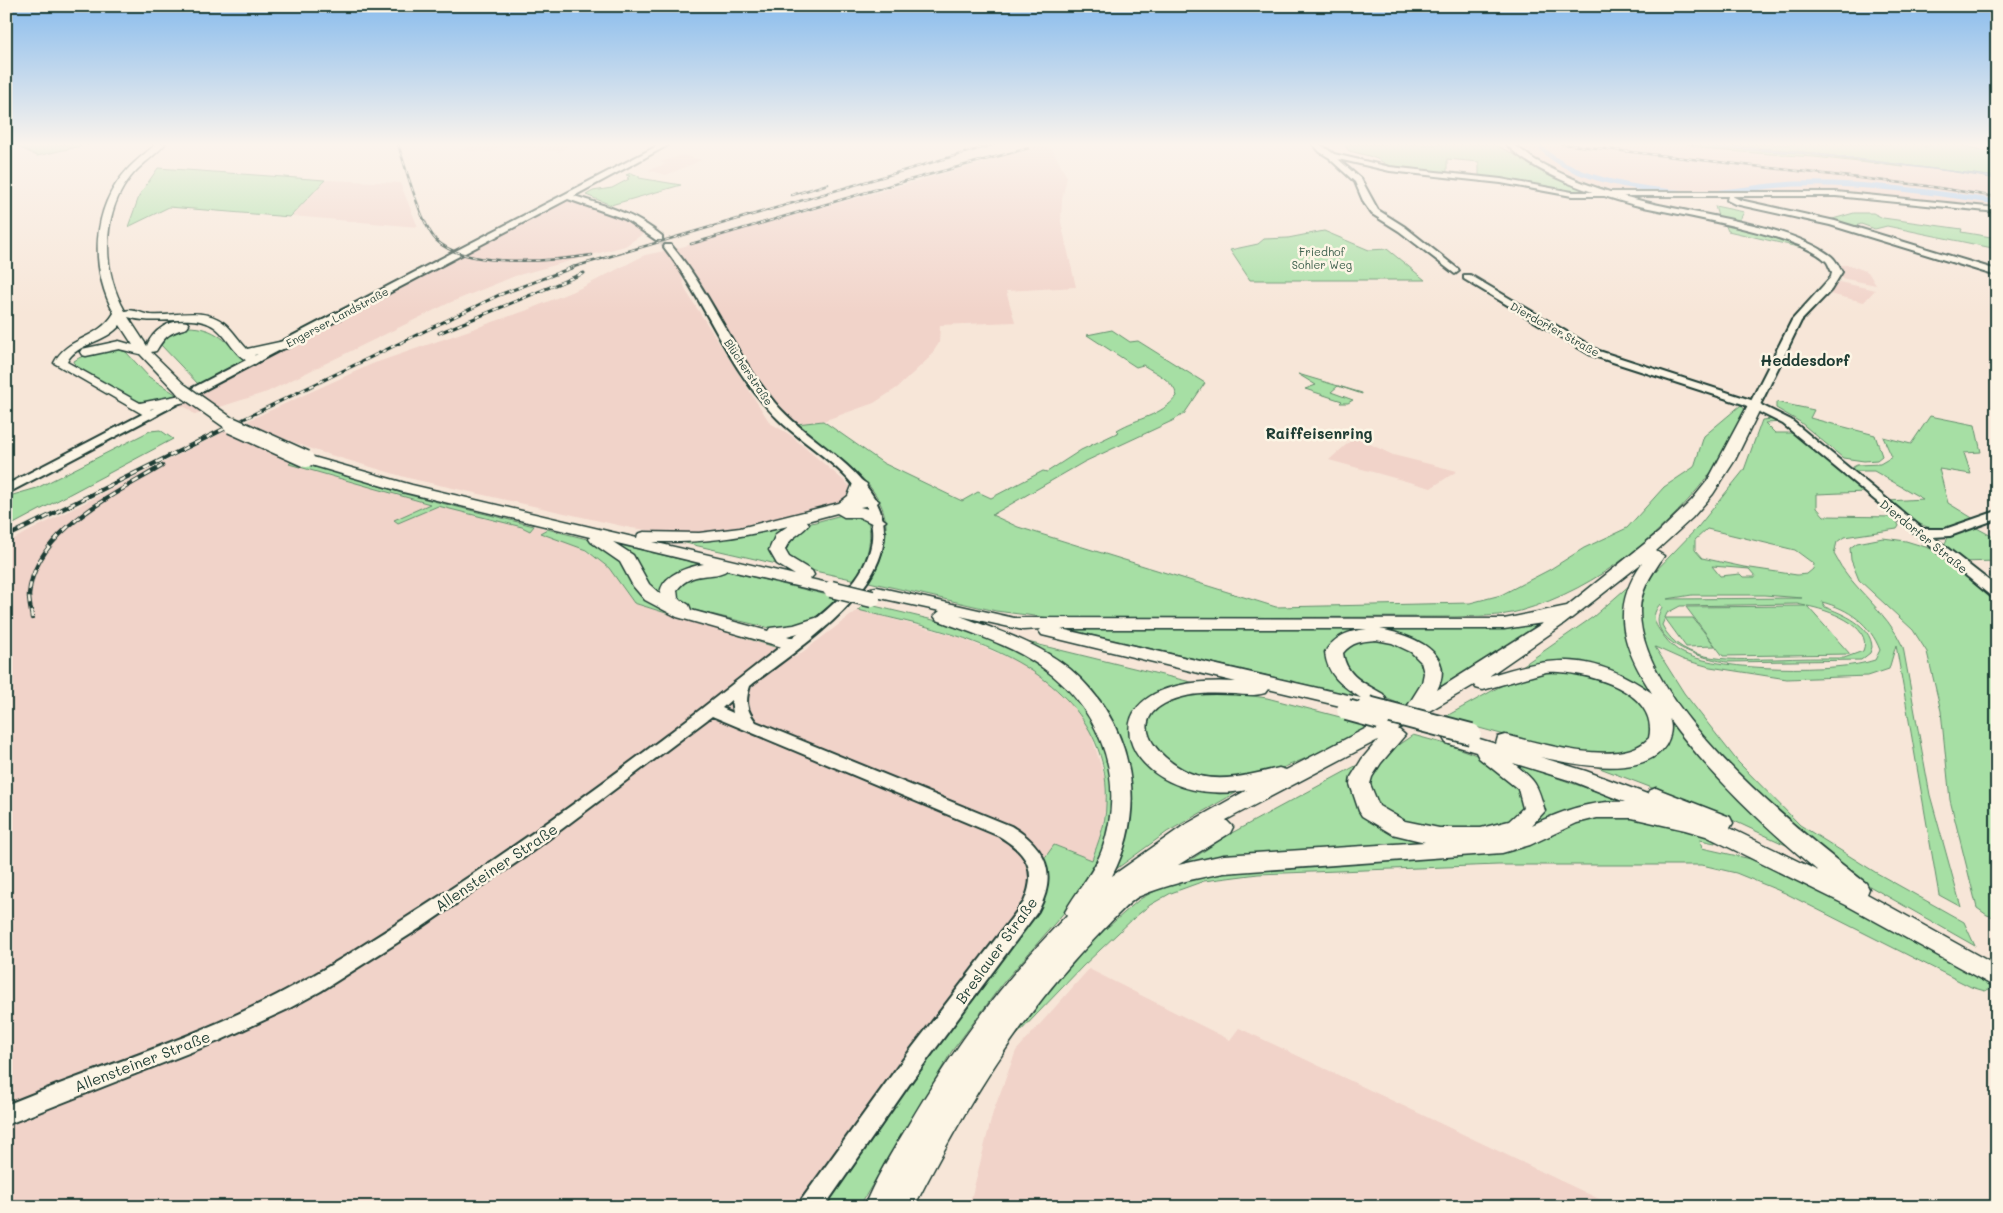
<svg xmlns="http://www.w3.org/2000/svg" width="2003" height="1213" viewBox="0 0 2003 1213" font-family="Mali,sans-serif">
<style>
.built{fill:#f1d3c9}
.green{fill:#a6dfa4;stroke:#628e6c;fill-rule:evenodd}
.water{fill:#9ac8f5;stroke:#6990a8}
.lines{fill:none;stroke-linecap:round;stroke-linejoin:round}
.canal{stroke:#9ac8f5;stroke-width:5}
.secondary-tunnel{stroke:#ccc4b7;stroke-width:8;stroke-dasharray:8 4;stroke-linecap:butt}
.secondary-casing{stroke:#1f3d34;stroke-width:4}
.primary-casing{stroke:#1f3d34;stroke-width:4}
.highway-casing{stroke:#1f3d34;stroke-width:3}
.secondary{fill:#fcf5e5;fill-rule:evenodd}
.primary{fill:#fcf5e5;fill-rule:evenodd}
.highway{fill:#fcf5e5;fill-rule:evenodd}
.rail-far2-casing{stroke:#1f3d34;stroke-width:2.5}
.rail-far1-casing{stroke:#1f3d34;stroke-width:3}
.rail-casing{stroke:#1f3d34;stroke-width:4.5}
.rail-far2{stroke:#fcf5e5;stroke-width:1;stroke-dasharray:4.5;stroke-linecap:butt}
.rail-far1{stroke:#fcf5e5;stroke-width:2;stroke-dasharray:5;stroke-linecap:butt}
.rail{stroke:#fcf5e5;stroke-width:2.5;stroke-dasharray:7;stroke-linecap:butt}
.highway-bridge-far2-casing{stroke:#1f3d34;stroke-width:15;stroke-linecap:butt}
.highway-bridge-far1-casing{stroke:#1f3d34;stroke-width:19;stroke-linecap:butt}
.highway-bridge-casing{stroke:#1f3d34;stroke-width:24;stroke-linecap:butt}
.highway-bridge-far2{stroke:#fcf5e5;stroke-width:12}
.highway-bridge-far1{stroke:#fcf5e5;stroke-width:16}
.highway-bridge{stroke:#fcf5e5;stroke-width:20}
.labels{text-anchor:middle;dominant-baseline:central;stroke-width:5;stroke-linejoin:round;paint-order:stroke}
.far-park-label{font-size:11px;fill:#3a5d4a;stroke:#fcf5e5}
.far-street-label{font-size:11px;fill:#1f3d34;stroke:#fcf5e5}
.street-label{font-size:12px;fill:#1f3d34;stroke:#fcf5e5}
.far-district-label{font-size:15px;font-weight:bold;fill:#1f3d34;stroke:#fcf5e5}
.quarter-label{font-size:15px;font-weight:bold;fill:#1f3d34;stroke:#fcf5e5}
.near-street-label{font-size:15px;fill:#1f3d34;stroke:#fcf5e5}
</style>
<rect width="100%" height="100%" fill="#f7e6d8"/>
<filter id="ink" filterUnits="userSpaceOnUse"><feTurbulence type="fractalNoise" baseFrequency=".02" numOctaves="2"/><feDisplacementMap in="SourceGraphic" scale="10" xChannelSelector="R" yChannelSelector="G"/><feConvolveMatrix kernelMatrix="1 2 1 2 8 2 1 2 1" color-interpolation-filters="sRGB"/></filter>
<g filter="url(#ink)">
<path class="built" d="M471,144H572L559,152L503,146L491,152L460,150Z
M1040,144L1052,149L1067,177L1062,199L1061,222L1076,287L1006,291L1015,322L940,325L939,343L929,358L897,388L874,403L823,421L796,424L785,414L749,366L695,274L674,249L991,160Z
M1515,144H1687L1713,150L1814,157L1948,171L1997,179V207L1846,191L1621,193L1577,178L1534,159Z
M682,155L702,160L666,175L648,170L666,164L660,162Z
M325,180L400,183L418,227L292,216Z
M568,200L595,206L649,230L625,246L515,276L449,303L267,392L195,415L187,408L178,405L458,259L467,250Z
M669,250L677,262L686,291L770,423L789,434L850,486V499L826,509L729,532L689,535L631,528L408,478L317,451L272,434L247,421L372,364L525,311L583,287L645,255Z
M1840,265H1850L1868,272L1876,285L1841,278Z
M1839,282L1875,290L1864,302L1829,294Z
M227,430L295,459L290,464L431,504L398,523L438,506L522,527L530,531L534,526L547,529L540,533L579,546L609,568L634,603L775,647L796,657L858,610L956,636L1021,663L1045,679L1081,714L1090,730L1105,779L1106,805L1101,834L1092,860L1054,845L1044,859L1048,880L1042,901L821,1207H6V543Z
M1355,437L1393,455L1457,471L1431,488L1329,460Z
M1089,969L1230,1040L1239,1028L1616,1207H969L993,1112L1016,1051Z"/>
<path class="green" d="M13,144H90L37,156Z
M1344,144H1494L1585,191L1580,194L1514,182L1391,169C1380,157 1365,155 1349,151ZM1447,159L1479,162V176L1447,173Z
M1687,144L1798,153L1904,167L1814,157L1713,150Z
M1709,144H1927L1924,147C1947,138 1975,149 1997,154V177L1795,151Z
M158,168L325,180L290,217L169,207L128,227L140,194Z
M631,173L639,176V178L681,185L611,205L586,195L593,191L612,188L629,179L627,178L630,176L626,175Z
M1715,206L1744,212L1738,223L1719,220Z
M1854,213H1873L1883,218L1962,229L1961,232L1997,238V249L1887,226L1875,229L1861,224L1852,227L1829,220Z
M1725,224L1787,240L1811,250L1728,231Z
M1324,231L1369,250L1387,249L1425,280H1250L1230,250L1258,244L1264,239L1288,238Z
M187,327C216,327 227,342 246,361L201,387L159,343L165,334Z
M1112,330L1130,342L1138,341L1205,383L1184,414L1172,421L1084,462L992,515L1018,527L1276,607L1470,603L1501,595L1549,570L1584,548L1627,528L1664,487L1694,467L1704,436L1741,405L1746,411C1736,428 1728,448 1717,464C1670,530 1598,589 1520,611C1499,617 1476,616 1455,617L1050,618L996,611L869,582C918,499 852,471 797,424L823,421L883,463L962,501L978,492L991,498L1043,471L1047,472L1081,450L1119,432L1117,430C1139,417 1160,417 1177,396C1173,380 1157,374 1143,365L1136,367L1087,335Z
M114,348L126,352L149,377L177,395L147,404L124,396L75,367L74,361C86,353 99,350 114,348Z
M1298,374L1362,393V394L1338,386L1331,392L1353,400L1348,403H1340L1342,401L1305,389L1316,385Z
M1776,402L1814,410L1810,418L1875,435L1882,456L1877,460L1864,461L1843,458L1800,422L1776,408Z
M1930,416L1975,425L1981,452L1964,453L1971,474L1939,469L1948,503L1974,519C1931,536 1922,529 1888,501L1923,499L1874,471H1852L1853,467L1857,465L1880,464L1892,457L1883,437L1911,444Z
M1774,419L1785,422L1765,423L1775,433H1799L1866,492L1817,494V508L1824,516L1895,517L1899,526L1897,529L1844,537L1837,542L1834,554C1851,589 1887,610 1903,647L1930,795L1961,907L1939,895L1896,645L1889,669L1868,676L1787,679L1710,667L1684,660L1655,647L1684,693L1738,762L1800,825L1875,872L1964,922L1975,946L1864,883L1787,828L1721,763L1649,664L1637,611L1644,583L1698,527L1744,470L1762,420ZM1707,529L1795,550L1814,564L1813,569L1807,574L1797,575L1744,567L1702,558L1695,550V540ZM1712,566L1749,569L1756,577H1743L1740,574L1720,576ZM1692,595H1764L1802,598L1667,599ZM1822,602C1849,609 1870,624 1880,650L1875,660C1837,673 1721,671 1685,654C1674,649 1667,641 1660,631C1653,621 1652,614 1660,604L1662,607C1642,642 1704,659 1727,662L1861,660L1870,653L1872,647C1871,625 1843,614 1825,607ZM1797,604L1806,606L1686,607L1723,656L1850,654L1807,606C1825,609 1874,625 1863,651L1844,658C1821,658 1798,658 1775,659C1738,659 1682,666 1662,625L1667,613L1680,606Z
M160,430L173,439L6,528V497L37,488L150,431Z
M295,459L401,493L534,526L530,531L522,527L438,506L398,523L394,520L430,504L289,464Z
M849,513L866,517C875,534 866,565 856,580L810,570L784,556L783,541L808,524Z
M788,524L791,526L785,530L781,565L668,539Z
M1975,527L1997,539V561L1960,562L1947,550L1945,543L1949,536Z
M547,529L587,539L614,553L642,592L774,643L775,647L634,603L609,568L586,550L540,533Z
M1883,538L1906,541L1932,549L1997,602V918L1987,915L1977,908L1950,800L1941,711L1927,652L1913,630L1859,580L1851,560L1850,548L1857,543Z
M607,542L709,566L693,569L665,603Z
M718,570L731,572L840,598L810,621L796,627L774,629L685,608L672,591L678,582Z
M1631,584L1638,660L1803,853L1715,812L1579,760L1628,761L1667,723L1604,671H1515L1593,617Z
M866,604L950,624L990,637L1043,664L1088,706L1116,766L1107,849L1080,894L1003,983L952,1051L859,1207H821L842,1171L1042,901L1048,880L1044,859L1054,845L1092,860C1098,842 1106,824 1106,805C1111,723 1049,671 979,644C941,628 898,620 858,610Z
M1665,618H1693L1715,646L1686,647Z
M1542,622L1435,690L1438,679L1396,635L1332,644L1368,699L1062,628Z
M1015,639L1195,683L1161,691L1142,702L1134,715L1131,729L1134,748L1140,756L1173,781L1188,787L1239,791L1167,832L1108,875L1118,855L1106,714Z
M1360,639L1392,640L1422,658L1428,674L1420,691L1405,706L1383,697L1355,682L1338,654Z
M1583,671L1639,697L1655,727L1644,748L1595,755L1519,739L1443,718L1517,677L1532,672Z
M1217,691L1267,698L1371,725L1316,754L1268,774L1200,781L1151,754L1144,720L1167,698Z
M1413,735L1446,744L1482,757L1519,781L1529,811L1498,830L1414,831L1368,799L1369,773L1392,749Z
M1511,762L1647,809L1624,808L1526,836L1174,871L1228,835L1361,763L1356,778L1401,834L1531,826L1538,819L1541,811Z
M1592,816L1648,817L1716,838L1715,843L1700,840L1702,848L1751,859L1802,880L1989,982L1991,988L1985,991L1971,987L1785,893L1736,873L1702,865H1498L1258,874L1204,881L1171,893L1150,905L1135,917L1083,966L1013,1039L1022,1023L1074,960L1100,934L1140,899L1181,877L1318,861Z"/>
<path class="water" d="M1697,144L1795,151L1997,177V179L1948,171L1798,153L1717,148Z"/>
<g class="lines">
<path class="canal" d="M1538,144C1566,180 1645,190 1688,193
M1720,192C1745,190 1770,185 1796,184C1863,182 1931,192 1997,202"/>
<path class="secondary-tunnel" d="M659,238L668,247"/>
<g class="secondary-casing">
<path id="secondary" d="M661,144H670L574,196C606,206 636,214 662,236V240H656L625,219L568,199L6,494V485Z
M1313,144H1320L1334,154L1390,167L1501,179L1572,192H1836L1997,208V212L1836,196H1732L1740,200L1835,221L1997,270V276L1830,225L1735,204L1727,200L1728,196H1572L1501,183L1390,171L1338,159L1361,179L1378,210L1405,227L1458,269L1459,271L1455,274L1399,231L1372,214L1364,203L1355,182L1331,160L1330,158L1320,152Z
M665,245H671C712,293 734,355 775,403C803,436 844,455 869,490C927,570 803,644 750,686C745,701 746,710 756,722L1011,826C1046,847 1058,874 1038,911L913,1079L824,1207H799L802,1199L899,1065L1024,902C1038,870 1027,853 999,836L712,716L526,856L422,927L321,991L286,1010L219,1041L6,1125V1105C96,1068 190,1040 277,995C327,969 375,938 423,907C519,845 611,778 701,709C729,687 757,665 785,643C807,626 831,609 849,587C863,572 874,550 872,529C869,478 810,451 778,419C728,370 706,301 664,247ZM731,700L733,713L722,708Z
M1464,275H1470L1599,351L1751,400L1791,420L1923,529H1945L1997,511V519L1950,536L1933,537L1997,587V598L1992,597L1783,424L1743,404L1591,355L1464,279Z"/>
</g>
<g class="primary-casing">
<path id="primary" d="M1506,144C1517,144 1525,154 1535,160C1566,178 1603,191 1638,200C1693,215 1786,223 1831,256C1836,260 1839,267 1842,272L1831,290L1801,321L1759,407H1751L1749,405L1792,320L1831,277L1832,272C1830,269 1829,265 1827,262C1804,235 1674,214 1635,205C1596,195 1534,174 1506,144Z"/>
</g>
<g class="highway-casing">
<path id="highway" d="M156,144H165C156,155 143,163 134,173C101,210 101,269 125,311C133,308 142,314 151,315C174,317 203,306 224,323C233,330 239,341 247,349L284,341L290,345L288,348L254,355L261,360L255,364C232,358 229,333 209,324C189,314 155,326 128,317L147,346C152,331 171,318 187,322L189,325L187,328C169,333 166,335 156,351L151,352L187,387L189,390L182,394L177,393L140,354L119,349L86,356L82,355L80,352L82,349L119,341L133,345L120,325C107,342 75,344 67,362L140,403L181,395L188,399L186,402L150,409L158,415L151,419L54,363C67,336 97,341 114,313C90,268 91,209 127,170C135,161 146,153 156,144Z
M1755,401L1762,405L1735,460L1713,494L1692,518L1656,551L1664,556C1653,573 1640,589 1640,611C1639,704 1797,830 1866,883L1869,889L1867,894L1997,966V988L1846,905L1706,836L1685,830L1632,818H1597L1577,823L1530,845L1502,853L1224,873C1196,878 1166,885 1140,896C1131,899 1109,924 1101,932C1022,1012 965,1107 914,1207H864C875,1179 892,1152 907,1127C952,1050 1004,979 1067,915L1065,912L1069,905C1080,887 1095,870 1102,850C1128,775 1098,701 1031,660C1002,642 968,632 937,620L934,616L940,611L871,596L868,592L871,588L877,587L1014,618L1504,619L1567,606L1658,533L1692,500L1708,480L1748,405ZM1642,563C1609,610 1623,648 1652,693C1594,652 1552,655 1489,676L1564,624ZM960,616L1023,630L1041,629L1039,631L1042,635L1236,682C1064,672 1124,813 1247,790L1183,826L1112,876C1150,804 1131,721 1070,669C1038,643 997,630 960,616ZM1543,623L1437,690C1457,651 1410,635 1380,629H1504ZM1061,629H1367C1348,631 1335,636 1325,652C1327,676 1343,686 1361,698ZM1376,640L1392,643L1411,652L1421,662L1424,673L1422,683L1407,707L1286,770L1279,768C1254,774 1226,782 1200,776C1172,771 1121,727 1164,704C1186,692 1210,693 1235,694C1245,695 1255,696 1265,693L1268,689L1366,712L1373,711L1375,705L1383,704L1386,699L1383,694C1364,683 1346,676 1343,653C1352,642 1362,641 1376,640ZM1546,672C1583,670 1660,690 1649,738C1621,769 1541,743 1505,735L1498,737L1496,744L1453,731L1446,733L1443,738L1446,743L1476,752L1479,758L1518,789L1523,808L1509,821L1481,828H1439L1405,821L1379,806L1370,784L1372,777L1381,763L1405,735L1398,729L1474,685L1476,688L1483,690ZM1669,719C1712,777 1763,825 1818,871L1730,828L1733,823L1730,817L1663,791L1656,788L1649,791L1647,794L1586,771L1540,757C1573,764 1643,780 1666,745C1670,738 1673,727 1669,719ZM1378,740L1362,759L1351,777L1350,784L1359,811L1362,816L1392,834L1425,842L1224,855L1178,865L1230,833L1233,827L1226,820ZM1513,763L1572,781L1625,802C1591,800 1562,811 1532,825L1545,811C1537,783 1536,781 1513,763Z
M306,455L412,485L637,538L638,534L644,532L699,533L740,528L839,503L848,496L854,481L859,479L867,484L863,498L871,496L879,501L876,504L860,507L868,509L886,521L878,526L859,517H844L837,513L807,521L809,524C800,536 791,535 785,550L789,557L812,571L814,575L810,579L837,585L840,589L837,593L831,594L727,570C714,580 692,569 677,590L678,598L689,605L691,610L768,631L770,628L794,625L822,616L828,617L831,621L828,625L787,636L799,640L802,644L799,648L793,650L677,617L645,600L633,586L620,562L591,542L589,539L590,537L403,492L301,462L299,459ZM788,526L776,534L769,550L777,564L795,575L653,542C705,543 738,538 788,526ZM613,542L704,564C688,567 662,574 660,594L649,584L633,555Z"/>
</g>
<use href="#secondary" class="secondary"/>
<use href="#primary" class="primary"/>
<use href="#highway" class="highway"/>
<g class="rail-far2-casing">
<path id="rail-far2" d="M398,144C405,166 421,224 436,240C465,269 554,261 592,255
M1562,144L1920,185L1997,197
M792,195L828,184
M691,244L898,183L1029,148
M570,268L995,144"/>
</g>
<g class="rail-far1-casing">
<path id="rail-far1" d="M439,333L584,273
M229,426L499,295L574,267"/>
</g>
<g class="rail-casing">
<path id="rail" d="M6,537L232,425
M32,618C31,610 29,603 29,595C34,531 114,495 162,466"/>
</g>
<use href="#rail-far2" class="rail-far2"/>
<use href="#rail-far1" class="rail-far1"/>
<use href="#rail" class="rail"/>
<g class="highway-bridge-far2-casing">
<path id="highway-bridge-far2" d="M182,390L233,426"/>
</g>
<g class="highway-bridge-far1-casing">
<path id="highway-bridge-far1" d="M231,425L306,459
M831,589L872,599"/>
</g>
<g class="highway-bridge-casing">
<path id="highway-bridge" d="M1368,707L1471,734
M1347,710L1380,719"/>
</g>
<use href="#highway-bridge-far2" class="highway-bridge-far2"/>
<use href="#highway-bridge-far1" class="highway-bridge-far1"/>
<use href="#highway-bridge" class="highway-bridge"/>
</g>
</g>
<linearGradient id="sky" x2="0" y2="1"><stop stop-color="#89bced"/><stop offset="0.46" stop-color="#fbf4ed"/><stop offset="1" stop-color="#fbf4ed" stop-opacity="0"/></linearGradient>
<rect width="2003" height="314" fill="url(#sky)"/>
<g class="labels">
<g class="far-park-label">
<text x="1322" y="251">Friedhof<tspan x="1322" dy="13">Sohler Weg</tspan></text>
</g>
<g class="far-street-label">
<text transform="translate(337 317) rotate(-28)">Engerser Landstraße</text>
<text transform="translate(1555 329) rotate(29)">Dierdorfer Straße</text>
<text transform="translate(749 372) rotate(56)">Blücherstraße</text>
</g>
<g class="street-label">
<text transform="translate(1924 536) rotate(39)">Dierdorfer Straße</text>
</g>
<g class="far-district-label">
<text x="1805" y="360">Heddesdorf</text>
</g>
<g class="quarter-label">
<text x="1319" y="433">Raiffeisenring</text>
</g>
<g class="near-street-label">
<text transform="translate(496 867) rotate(-34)">Allensteiner Straße</text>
<text transform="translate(996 950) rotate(-54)">Breslauer Straße</text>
<text transform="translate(142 1061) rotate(-21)">Allensteiner Straße</text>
</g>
</g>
<rect width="2003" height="1213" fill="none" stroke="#fcf5e5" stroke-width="25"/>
<rect x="12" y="12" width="1978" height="1188" fill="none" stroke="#1f3d34" stroke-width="2" filter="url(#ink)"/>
</svg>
